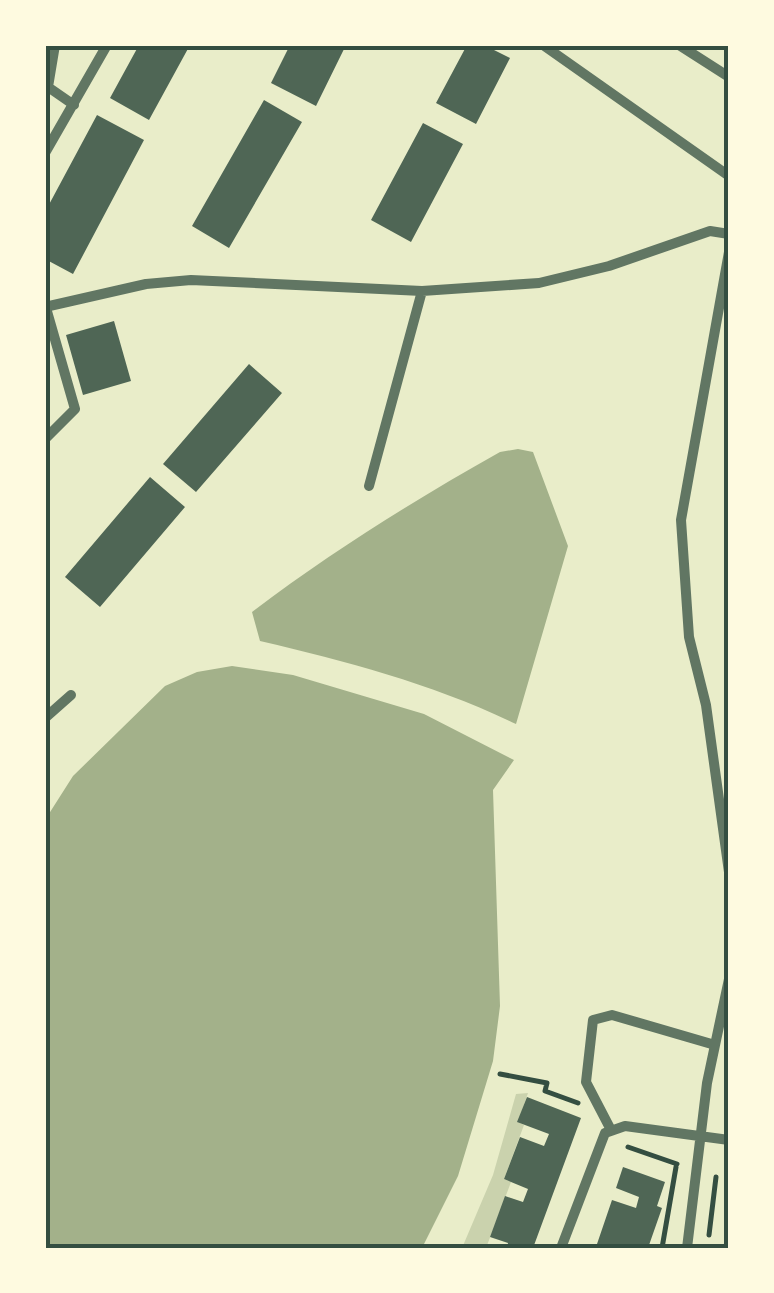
<svg xmlns="http://www.w3.org/2000/svg" width="774" height="1293" viewBox="0 0 774 1293" font-family="Rubik,sans-serif">
<style>
.green{fill:#cad2ad}
.water{fill:#a3b18a}
.building{fill:#4f6655}
.lines{fill:none;stroke-linecap:round;stroke-linejoin:round}
.path{stroke:#344e41;stroke-width:5}
.minor{stroke:#617663;stroke-width:10}
.neatline{fill:none;stroke:#344e41;stroke-width:4}
</style>
<rect width="100%" height="100%" fill="#e9edc9"/>
<path class="green" d="M528,1093L518,1122L524,1125L504,1179L511,1182L486,1248H462L493,1175L516,1094Z"/>
<path class="water" d="M518,449L533,452L568,546L516,724C433,684 349,662 260,641L252,612C331,552 413,501 500,452Z
M232,666L293,675L424,714L514,760L493,790L500,1006L493,1061L458,1176L422,1248H45V820L73,776L165,686L197,672Z"/>
<path class="building" d="M139,45H190L149,120L110,98Z
M290,45H346L316,106L271,83Z
M467,45H484L510,58L476,124L436,103Z
M264,100L302,122L229,248L192,226Z
M97,115L144,140L73,274L45,259V212Z
M423,123L463,144L411,242L371,220Z
M114,321L131,381L83,395L66,335Z
M249,364L282,393L196,492L163,464Z
M150,477L185,507L100,607L65,577Z
M527,1097L581,1118L533,1248H507L508,1243L490,1237L505,1196L523,1202L528,1189L504,1179L520,1137L544,1146L549,1134L517,1122Z
M623,1167L665,1182L657,1206L662,1208L648,1248H609L597,1244L612,1200L636,1208L639,1197L616,1188Z"/>
<g class="lines">
<path class="path" d="M500,1074L547,1083L545,1091L578,1103
M628,1147L677,1164
M709,1235L716,1177
M662,1248L676,1167
M725,1248L729,1237"/>
<path class="minor" d="M55,45L48,87L74,105
M543,45L729,176
M679,45L729,77
M45,153L107,45
M729,252L681,520L689,637L706,705L729,872
M45,307L146,284L191,280L422,291L539,283L609,266L710,231L729,234
M45,439L75,409L46,308
M369,486L422,291
M45,718L71,695
M611,1130L586,1082L593,1020L612,1015L715,1045
M561,1248L605,1133L625,1126L729,1140
M687,1248L707,1083L729,979"/>
</g>
<rect width="774" height="1293" fill="none" stroke="#fefae0" stroke-width="95"/>
<rect x="48" y="48" width="678" height="1198" class="neatline"/>
</svg>
